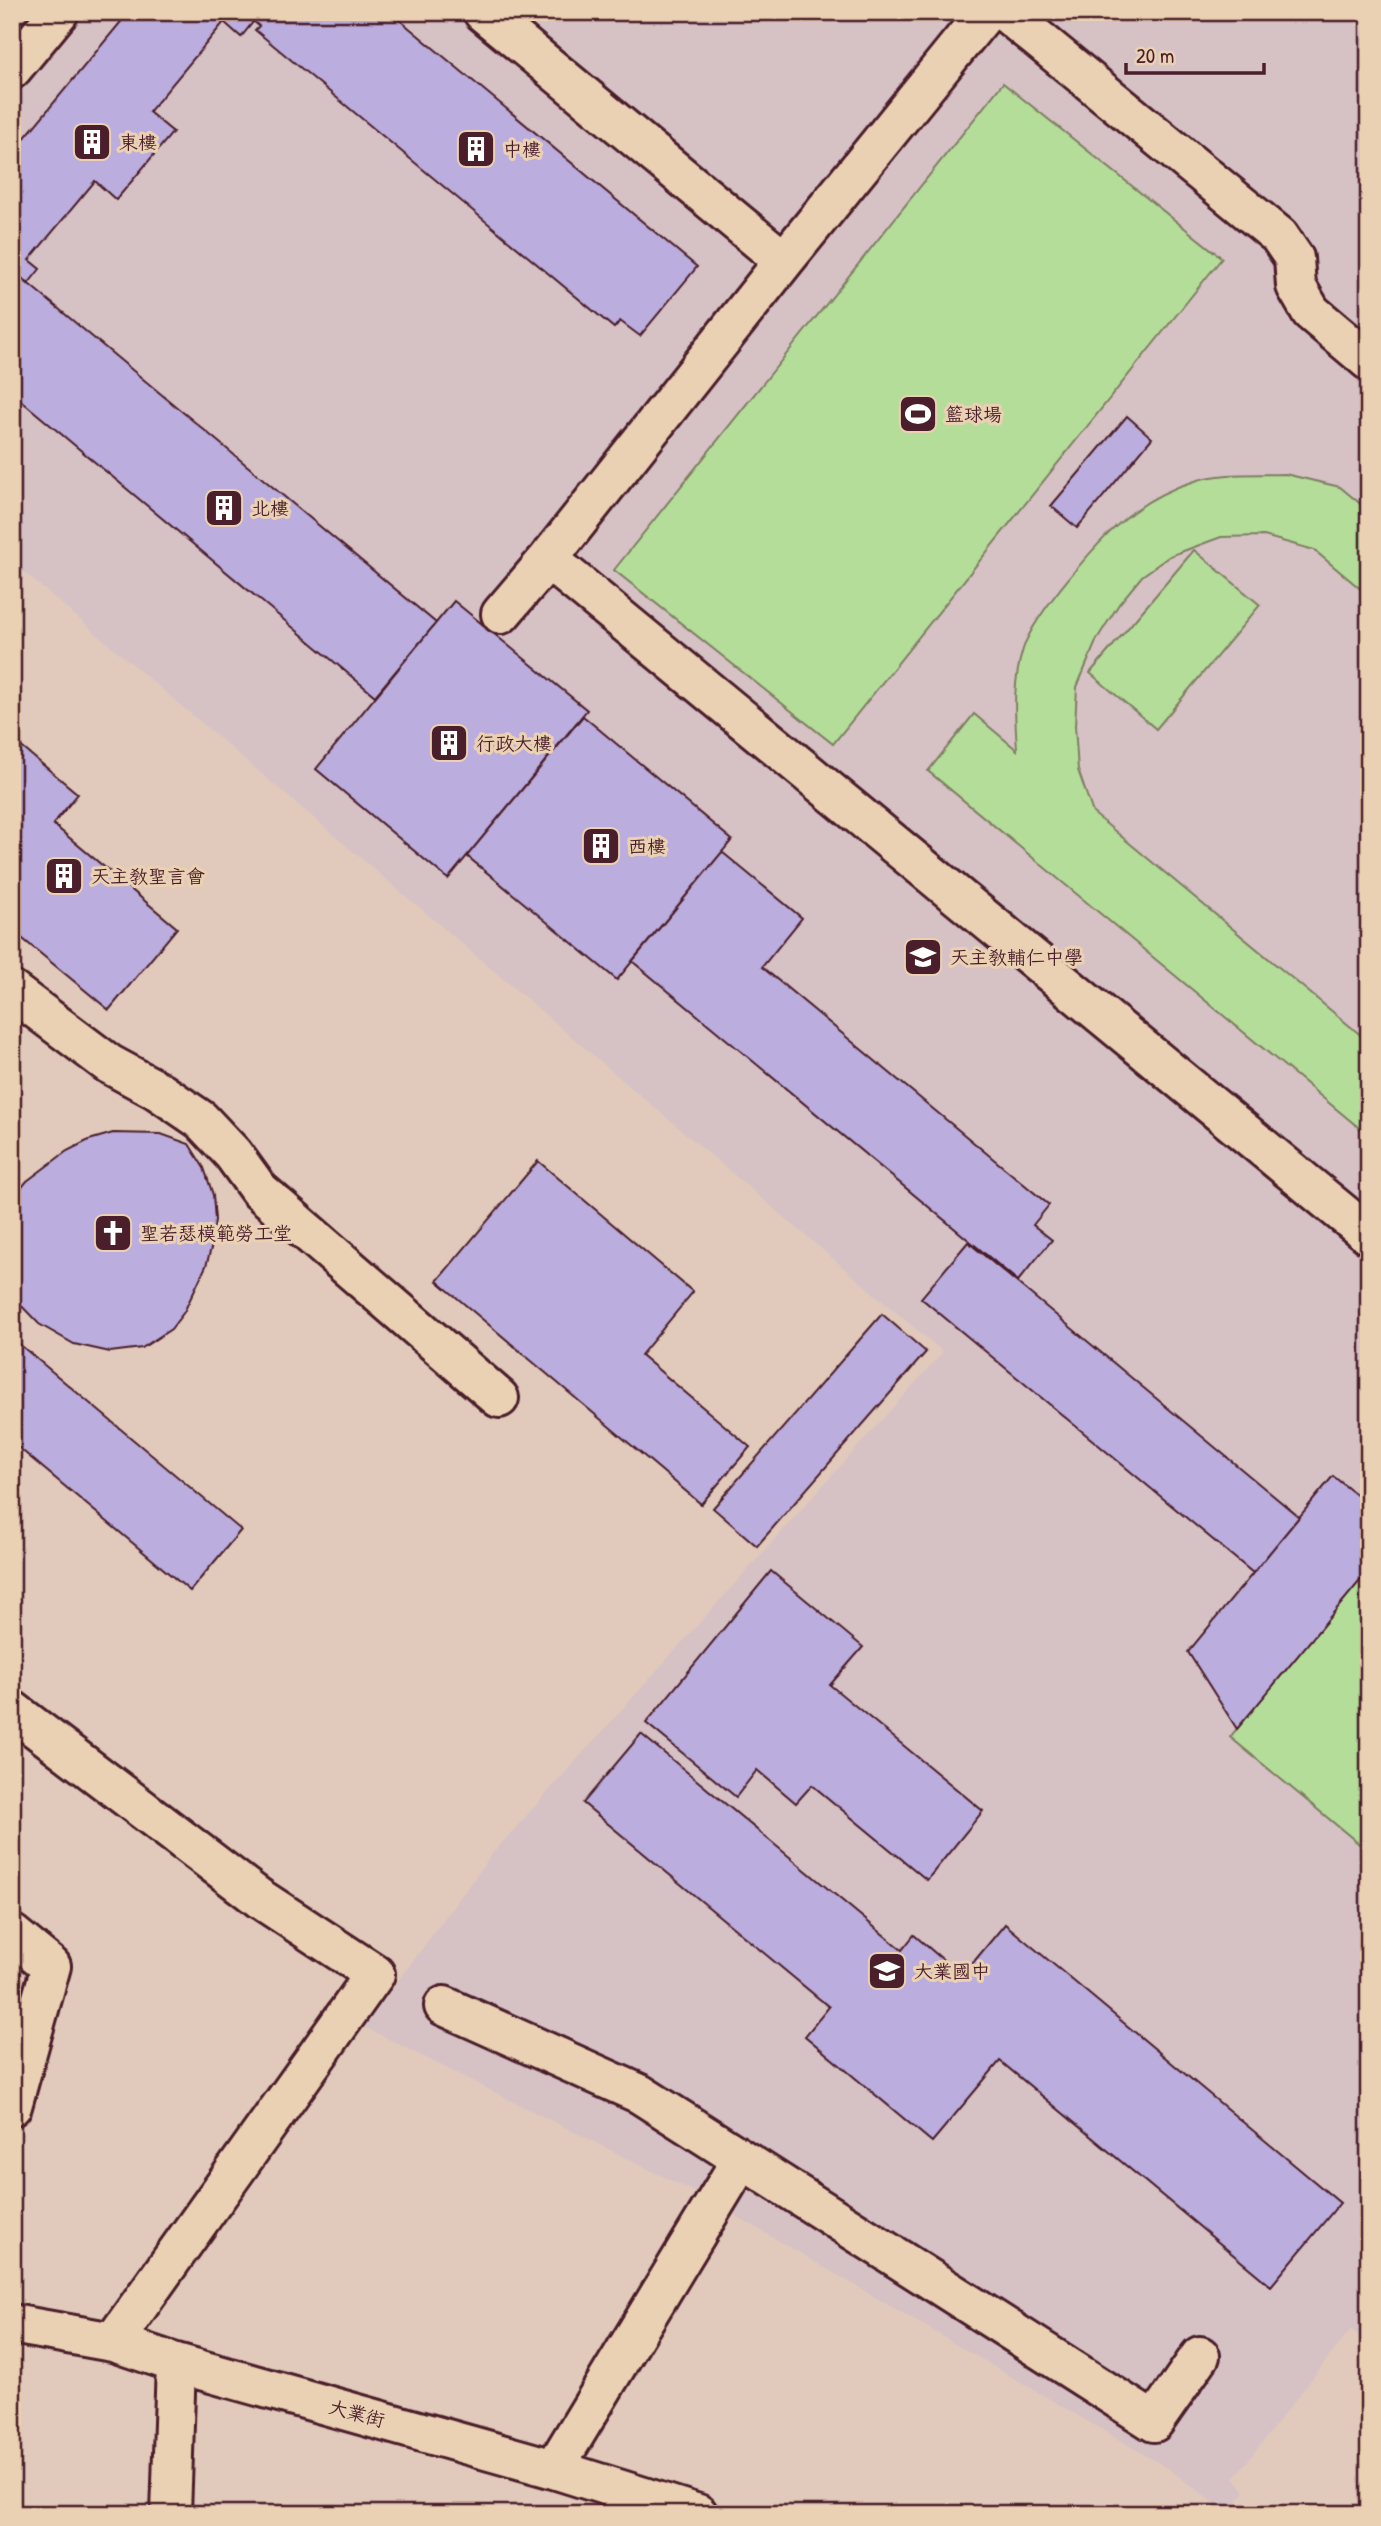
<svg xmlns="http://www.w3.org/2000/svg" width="1381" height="2526" viewBox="0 0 1381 2526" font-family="'Patrick Hand','LXGW WenKai TC',sans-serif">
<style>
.built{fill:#d6c1c5}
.green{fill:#b4dd9a;stroke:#7f7e62;stroke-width:2}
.building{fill:#bbaddd;stroke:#4a1f2b;stroke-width:2}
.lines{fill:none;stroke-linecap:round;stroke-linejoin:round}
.minor-casing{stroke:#4a1f2b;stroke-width:44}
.minor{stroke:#ebd1b3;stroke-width:38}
.labels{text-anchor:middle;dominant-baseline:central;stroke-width:6;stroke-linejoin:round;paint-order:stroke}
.poi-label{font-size:19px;fill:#4a1f2b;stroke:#ebd1b3;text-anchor:start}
.street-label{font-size:19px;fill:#4a1f2b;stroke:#ebd1b3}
</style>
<rect width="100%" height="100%" fill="#e1cabb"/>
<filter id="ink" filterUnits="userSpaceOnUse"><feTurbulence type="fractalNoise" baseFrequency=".0143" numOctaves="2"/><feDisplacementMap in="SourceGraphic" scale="14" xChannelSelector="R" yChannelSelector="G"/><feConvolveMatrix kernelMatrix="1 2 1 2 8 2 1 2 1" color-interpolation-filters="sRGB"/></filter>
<g filter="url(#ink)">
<path class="built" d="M12,12H1347L1369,40V2344L1351,2329L1234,2478L1245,2491L1228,2513L1169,2469L704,2197L364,2027L493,1853L943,1352L12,562Z"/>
<path class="green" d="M1003,83L1222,258L833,744L614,570Z
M1285,474L1340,487L1369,511V596L1314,550L1264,536L1221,537L1170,556L1142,576L1119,604L1097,639L1077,687L1075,726L1078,770L1093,813L1369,1042V1136L928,771L974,714L1017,750C1015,714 1012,684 1023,649C1034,614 1103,534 1133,512C1152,498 1172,488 1195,481C1222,472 1256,475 1285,474Z
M1194,550L1260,605L1156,729L1090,673Z
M1369,1570V1852L1230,1737Z"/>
<path class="building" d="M129,12H242L253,22L241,37L224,22L149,112L173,132L116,200L95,181L29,260L40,269L28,284L12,270V153Z
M242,12H390L697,267L640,336L620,321L614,328L255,30L259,26Z
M12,270L436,623L375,696L12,393Z
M1127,416L1152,438L1077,528L1051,506Z
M454,601L587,710L448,879L316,769Z
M583,716L732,840L617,980L467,856Z
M12,739L78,794L53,824L177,928L109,1010L12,930Z
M722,852L802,918L762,967L1049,1205L1033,1225L1052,1240L1018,1281L632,961Z
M113,1133L161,1134L189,1144L204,1168L213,1195L215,1220L212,1245L206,1266L184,1312L171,1329L142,1348L110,1352L74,1344L39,1324L12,1296V1199L27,1181L67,1151L89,1140Z
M538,1161L693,1292L641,1355L750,1447L701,1504L437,1281Z
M968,1242L1299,1517L1253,1573L921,1298Z
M882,1314L926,1352L757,1546L713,1508Z
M12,1338L241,1530L190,1591L12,1442Z
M1333,1476L1369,1505V1570L1237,1729L1188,1652Z
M771,1571L863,1647L830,1685L983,1811L927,1880L812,1785L796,1803L757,1770L736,1797L646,1723Z
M641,1734L902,1950L914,1935L962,1976L1005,1924L1340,2203L1271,2286L1000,2061L932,2142L805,2036L829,2007L583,1803Z"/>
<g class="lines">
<g class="minor-casing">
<path id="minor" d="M483,12L784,261
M1005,12L1279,236L1294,258L1296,286L1311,312L1369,361
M12,69L59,12
M548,559L1369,1235
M501,614L548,559L784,261L986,12
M12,991L109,1064L157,1090L201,1120L233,1154L259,1190L499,1398
M12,1710L259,1898L375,1974L113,2342
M12,1934L51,1966L12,2106
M444,2006L640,2094L1154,2422L1200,2356
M12,2324L113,2342L176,2363L554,2469L698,2514
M554,2469L741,2160
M171,2514L176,2363"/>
</g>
<use href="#minor" class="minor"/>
</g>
</g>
<defs>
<g id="building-square" transform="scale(2.0125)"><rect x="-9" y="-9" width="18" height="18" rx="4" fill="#4a1f2b" stroke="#ebd1b3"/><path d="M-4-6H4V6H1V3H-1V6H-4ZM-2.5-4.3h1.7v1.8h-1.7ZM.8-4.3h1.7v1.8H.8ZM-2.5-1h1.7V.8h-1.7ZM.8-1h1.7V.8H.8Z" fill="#fff"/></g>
<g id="stadium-square" transform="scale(2.0125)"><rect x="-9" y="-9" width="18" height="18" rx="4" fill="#4a1f2b" stroke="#ebd1b3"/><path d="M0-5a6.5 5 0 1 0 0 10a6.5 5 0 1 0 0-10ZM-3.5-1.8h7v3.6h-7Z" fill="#fff"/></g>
<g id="school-square" transform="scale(2.0125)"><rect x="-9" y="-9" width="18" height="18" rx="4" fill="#4a1f2b" stroke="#ebd1b3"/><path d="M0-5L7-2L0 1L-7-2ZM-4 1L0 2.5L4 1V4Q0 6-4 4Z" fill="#fff"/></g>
<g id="church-square" transform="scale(2.0125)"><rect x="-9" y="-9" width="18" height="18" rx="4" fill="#4a1f2b" stroke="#ebd1b3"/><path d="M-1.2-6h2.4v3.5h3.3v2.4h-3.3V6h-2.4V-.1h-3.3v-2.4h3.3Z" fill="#fff"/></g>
</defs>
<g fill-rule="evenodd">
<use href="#building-square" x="92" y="142"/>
<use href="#building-square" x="476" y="149"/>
<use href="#stadium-square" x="918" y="414"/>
<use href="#building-square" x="224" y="508"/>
<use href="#building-square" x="449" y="743"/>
<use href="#building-square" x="601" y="846"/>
<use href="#building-square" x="64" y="876"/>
<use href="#school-square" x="923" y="957"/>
<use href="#church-square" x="113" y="1233"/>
<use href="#school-square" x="887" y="1971"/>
</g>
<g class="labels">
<g class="poi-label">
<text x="119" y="142">東樓</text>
<text x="503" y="149">中樓</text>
<text x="945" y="414">籃球場</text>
<text x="251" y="508">北樓</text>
<text x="476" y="743">行政大樓</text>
<text x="628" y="846">西樓</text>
<text x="91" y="876">天主教聖言會</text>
<text x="950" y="957">天主教輔仁中學</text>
<text x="140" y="1233">聖若瑟模範勞工堂</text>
<text x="914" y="1971">大業國中</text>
</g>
<g class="street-label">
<text transform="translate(357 2413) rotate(15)">大業街</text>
</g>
</g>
<rect width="1381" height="2526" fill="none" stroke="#ebd1b3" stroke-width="42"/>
<rect x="21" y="21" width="1339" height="2484" fill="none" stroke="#4a1f2b" stroke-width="2.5" filter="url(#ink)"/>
<path d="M1126 63v10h138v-10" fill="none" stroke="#4a1f2b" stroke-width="3.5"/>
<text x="1136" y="63" font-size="21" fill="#4a1f2b" stroke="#ebd1b3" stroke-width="5" paint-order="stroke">20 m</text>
</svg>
